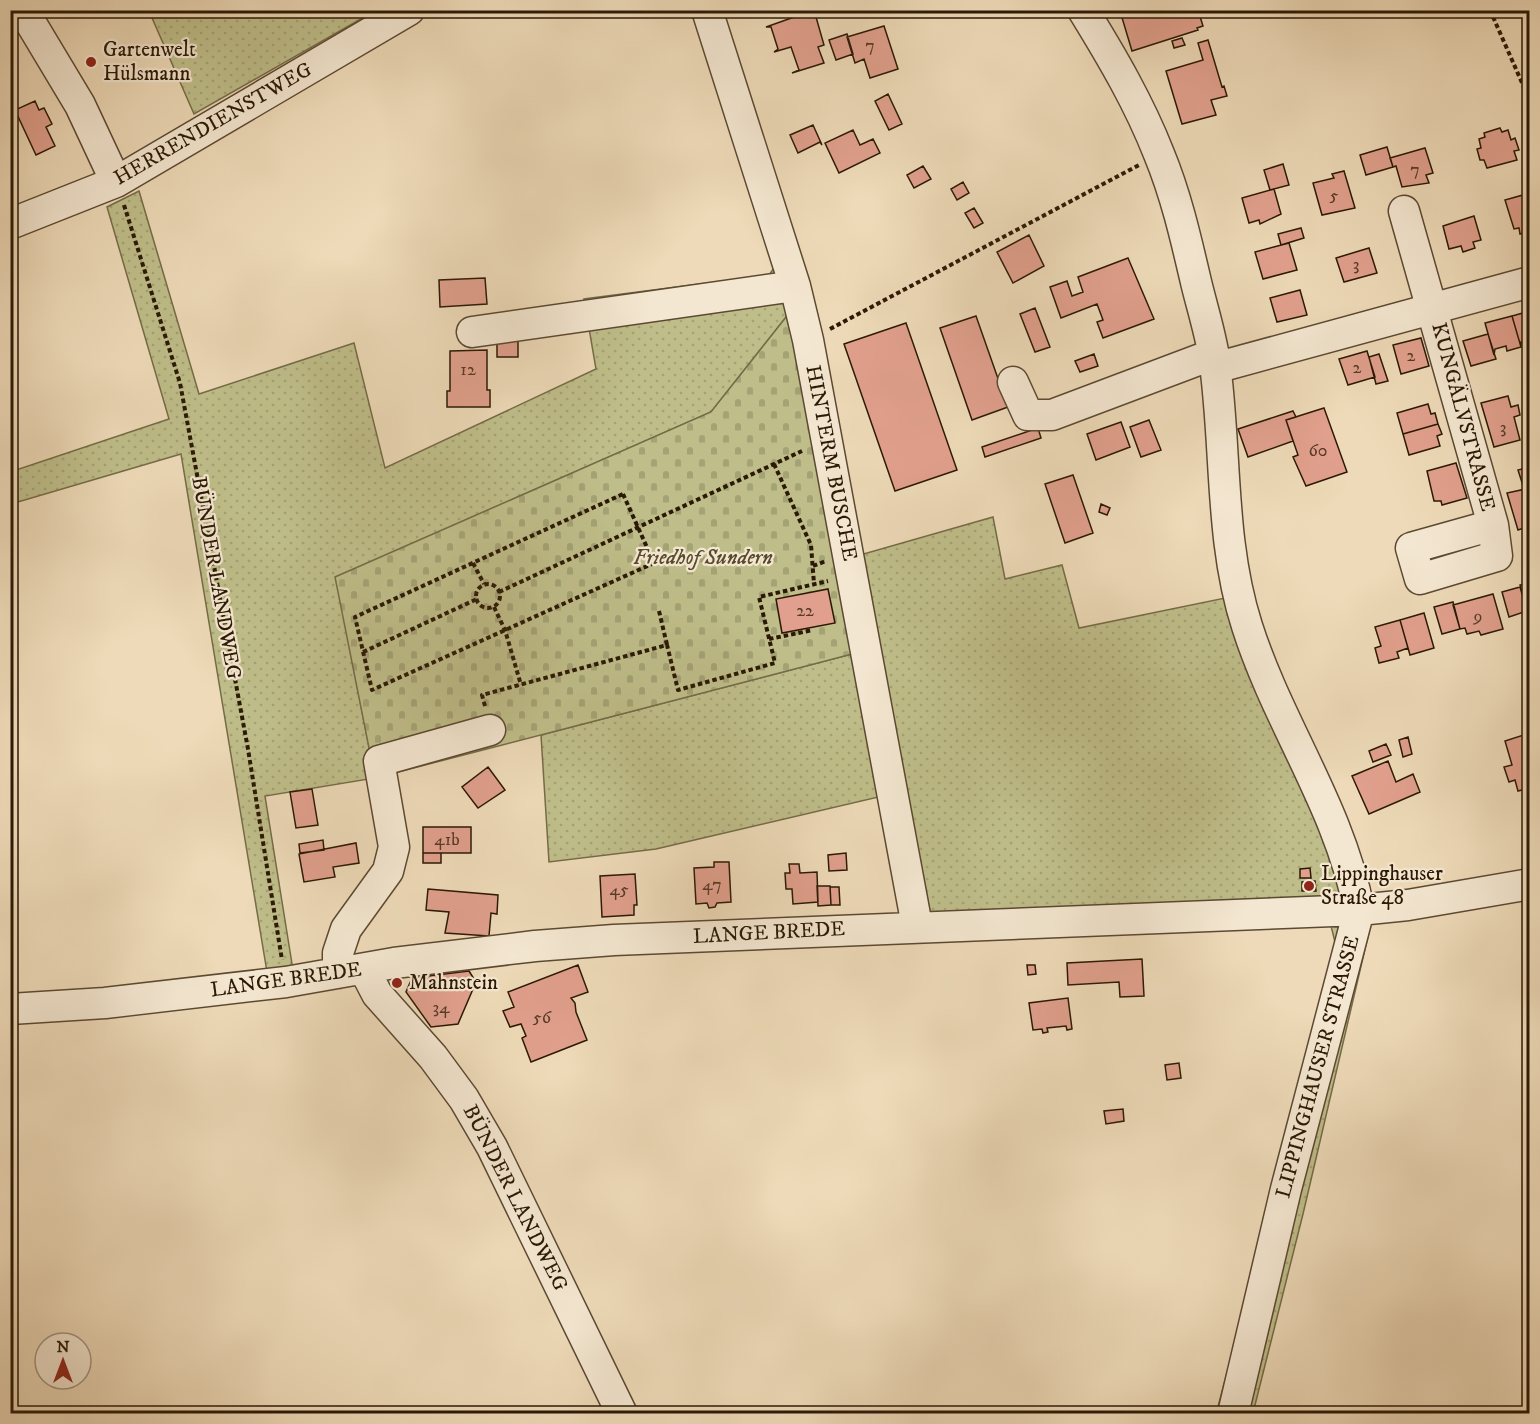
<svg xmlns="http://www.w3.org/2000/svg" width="1540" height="1424" viewBox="0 0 1540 1424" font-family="'IM FELL DW Pica',serif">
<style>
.grass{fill:url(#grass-dots);stroke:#756c48;stroke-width:1.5}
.cemetery{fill:url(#cemetery-stones);stroke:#756c48;stroke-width:1.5}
.building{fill:#e1a08d;stroke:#2b1905;stroke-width:1.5}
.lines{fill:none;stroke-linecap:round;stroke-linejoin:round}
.minor-casing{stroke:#5c4932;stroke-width:33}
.path{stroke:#2b1905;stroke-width:4;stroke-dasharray:4.5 3;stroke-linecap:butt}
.minor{stroke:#f4e7d1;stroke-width:30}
.poi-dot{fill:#8f2418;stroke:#f4e7d1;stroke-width:2}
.labels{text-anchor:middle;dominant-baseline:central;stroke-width:4.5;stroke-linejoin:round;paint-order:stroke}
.number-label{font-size:18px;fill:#583b27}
.poi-label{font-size:21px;fill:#2b1905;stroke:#f4e7d1;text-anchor:start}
.street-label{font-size:21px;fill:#2b1905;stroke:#f4e7d1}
.park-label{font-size:21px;font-style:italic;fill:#574b2d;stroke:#f4e7d1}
</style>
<defs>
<pattern id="grass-dots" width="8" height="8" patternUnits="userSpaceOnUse" patternTransform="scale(1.5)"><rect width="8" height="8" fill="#bfbe8a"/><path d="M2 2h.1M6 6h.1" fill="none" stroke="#a4a376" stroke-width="1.8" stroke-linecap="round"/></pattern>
<pattern id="cemetery-stones" width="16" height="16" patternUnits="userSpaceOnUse" patternTransform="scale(1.5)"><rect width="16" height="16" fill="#bfbe8a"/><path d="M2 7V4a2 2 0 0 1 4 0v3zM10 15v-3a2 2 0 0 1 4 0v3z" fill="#a4a376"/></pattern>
</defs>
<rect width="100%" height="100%" fill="#eedab8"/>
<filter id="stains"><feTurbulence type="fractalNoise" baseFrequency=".00333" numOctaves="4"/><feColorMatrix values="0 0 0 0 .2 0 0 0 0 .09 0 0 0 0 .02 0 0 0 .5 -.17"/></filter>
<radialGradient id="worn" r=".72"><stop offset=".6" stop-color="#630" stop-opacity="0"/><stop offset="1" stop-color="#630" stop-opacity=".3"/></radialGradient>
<path class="grass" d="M149,11H375L194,114Z
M139,191L199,394L354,343L385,468L596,369L584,299L769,275L779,261L794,307L711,412L336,577L375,778L265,796L293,970L267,972L181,454L11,504L10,472L169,419L107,207Z
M993,517L1005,579L1062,565L1079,628L1225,598L1338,864L1339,904L931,917L860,555Z
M856,653L887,795L656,849L549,862L541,735Z
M1331,926L1369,932L1303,1214L1253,1413L1216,1414L1265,1231L1336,946Z"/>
<path class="cemetery" d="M794,307L856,653L375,778L335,577L711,412Z"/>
<path class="building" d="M814,10L824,45L818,47L824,63L792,73L799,70L791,47L774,52L778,49L771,27H766Z
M1160,10L1161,14L1167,10H1198L1203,26L1197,28L1198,30L1132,51L1120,11Z
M884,26L898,69L870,78L864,59L855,63L847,37Z
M847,34L853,54L836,60L829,40Z
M1182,38L1185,45L1174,48L1172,41Z
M1208,40L1222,87L1224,86L1227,96L1211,100L1216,115L1182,124L1166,71L1203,60L1198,43Z
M888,94L902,124L889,130L875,101Z
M35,101L39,110L44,108L52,124L46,127L55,146L36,155L15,110Z
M813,125L822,145L820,142L798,153L790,135Z
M1500,128L1502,132L1508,130L1511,140L1515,138L1519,150L1514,151L1517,160L1487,168L1484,160H1480L1477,149L1481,148L1479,139L1485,137L1484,133Z
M853,130L860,145L873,139L880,153L839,173L825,143Z
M1387,147L1393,167L1366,175L1360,155Z
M1425,148L1433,173L1426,175L1429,183L1402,187L1396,166L1393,167L1390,158Z
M1283,164L1289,185L1270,190L1264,170Z
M923,166L931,179L914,188L907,175Z
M1344,171L1355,208L1322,215L1313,183L1334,178L1332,174Z
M963,182L969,193L957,200L951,189Z
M1274,189L1281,214L1260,224L1259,220L1249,223L1242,198Z
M1530,193V231L1520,234L1519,228L1514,229L1505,200Z
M974,208L983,223L974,228L965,213Z
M1474,216L1481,240L1473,242L1475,248L1463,252L1461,246L1449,249L1443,226Z
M1301,228L1304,238L1281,245L1278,234Z
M1029,235L1044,266L1013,283L997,252Z
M1289,243L1297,270L1263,279L1255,252Z
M1369,248L1377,273L1344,282L1336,258Z
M1128,258L1154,319L1103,338L1097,322L1103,320L1097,304L1061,318L1050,287L1067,281L1072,296L1083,292L1078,277Z
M485,278L487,304L440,307L439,280Z
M1300,290L1307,315L1277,322L1270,298Z
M1035,308L1050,347L1035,352L1020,314Z
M1530,311V340L1521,342V347L1512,316Z
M976,316L1008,407L972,420L940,328Z
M1512,316L1521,347L1507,351L1506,346L1495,349L1494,355L1485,323Z
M906,323L957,470L895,491L844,344Z
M1488,334L1496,359L1471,366L1463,341Z
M497,337H518V357H497Z
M1421,338L1429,366L1401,374L1393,345Z
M487,350V390H490V407H447V391H450V351Z
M1367,351L1375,377L1348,385L1339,359Z
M1094,354L1098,366L1080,372L1075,361Z
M1379,354L1388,381L1376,384L1369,357Z
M1508,396L1511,407L1518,405L1520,415L1514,417L1520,440L1494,447L1481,403Z
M1428,404L1431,414L1435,413L1438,424L1403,434L1397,413Z
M1324,408L1347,472L1306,486L1293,457L1298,455L1286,420Z
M1293,411L1296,417L1286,420L1293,441L1248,457L1238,429Z
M1149,420L1161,450L1141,457L1130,427Z
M1121,422L1130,447L1096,460L1087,434Z
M1438,424L1442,434L1437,436L1440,446L1409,455L1403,434Z
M1038,428L1041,438L985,457L982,447Z
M1456,463L1467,498L1442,505L1441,501H1434L1427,471Z
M1530,467V488L1524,489L1518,470Z
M1073,475L1093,533L1065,543L1045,484Z
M1530,488V526L1518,530L1507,493Z
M1101,504L1110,508L1107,515L1099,512Z
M1530,583V615H1528L1520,585Z
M1520,587L1527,611L1509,617L1502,592Z
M828,589L835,623L782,633L776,599Z
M1493,594L1503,629L1481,635L1479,631L1467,634L1465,628L1460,629L1453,605Z
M1453,602L1460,629L1442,634L1434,607Z
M1424,613L1434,648L1410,655L1400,620Z
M1400,620L1408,648L1397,652L1399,658L1379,663L1375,648L1381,646L1375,627Z
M1530,733V788L1518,791L1515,780L1509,782L1504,767L1512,765L1505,741Z
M1408,737L1412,754L1403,757L1399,740Z
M1386,744L1391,755L1373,762L1369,751Z
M1388,761L1396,782L1413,774L1420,792L1369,814L1352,776Z
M488,767L505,790L478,808L462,787Z
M312,789L318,825L296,828L290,792Z
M423,827H471V853H423Z
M323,840L324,850L300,853L299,844Z
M356,843L359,863L333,867L335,877L304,882L299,854Z
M423,853H441V863H423Z
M846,853L847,870L829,871L828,855Z
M714,862H729L731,902L717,903L715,907L709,908L707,903L696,904L694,868L714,867Z
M789,864H799L800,873L817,872L818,902L793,904L792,889H786L785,873H790Z
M1310,868L1311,878H1300V869Z
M635,874L637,905H634V915L602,917L600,876Z
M1315,881L1316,891H1302V882Z
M817,886H830L831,905L818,906Z
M830,887H839L840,905H831Z
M428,889L498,895L497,914L491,913L489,936L445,933L449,912L426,910Z
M1142,959L1144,996L1120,997L1119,982L1068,985L1067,963Z
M578,965L588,992L571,998L575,1003L576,1012L587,1040L531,1062L522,1038L526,1036L521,1024L510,1027L503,1011L514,1007L508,992Z
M1027,965H1035L1036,974L1028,975Z
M469,971L476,982L458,1024L431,1027L406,992L412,978Z
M1068,998L1072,1029L1067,1030L1066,1026L1047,1028L1048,1032L1043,1033L1042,1029L1033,1030L1029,1003Z
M1179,1063L1181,1078L1167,1080L1165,1065Z
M1123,1109L1124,1121L1106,1124L1104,1111Z"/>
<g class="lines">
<g class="minor-casing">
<path id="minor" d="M23,10L80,105L116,182
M707,10L795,286L808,340L917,926
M1083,10C1112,57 1139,103 1159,154C1176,195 1186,239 1196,282C1202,307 1210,332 1214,357C1227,446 1219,539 1247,626C1278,724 1340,808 1359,910L1286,1189L1233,1414
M1404,211L1493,525L1497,556L1420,579L1411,548L1493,525
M10,224L116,182L409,10
M472,332L795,286
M1215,368L1530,282
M1013,382L1028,415H1052L1214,354
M364,969L377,994L433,1057L464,1099L492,1147L622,1414
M338,973V953L346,929L388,871L394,847L379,761L490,730
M10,1009L105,1003L286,982L394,963L535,946L614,940L1359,910L1408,905L1530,884"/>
</g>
<path class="path" d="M1490,10L1530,101
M124,205L180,383L248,749L282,960
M830,329L1139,165
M774,464L811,545L814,584
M623,494L654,563L372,690L355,617Z
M473,563L484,584
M813,566L826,561
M476 596a12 12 0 1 1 24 0a12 12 0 1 1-24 0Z
M499,592L802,451
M494,607L505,630L521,685
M659,611L667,645
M769,639L813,630
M363,652L477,599
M485,706L482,695L667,645L678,690L775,663L759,597L828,581"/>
<use href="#minor" class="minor"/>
</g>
<g class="poi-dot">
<circle cx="91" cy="62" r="6"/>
<circle cx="1309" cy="886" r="6"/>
<circle cx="397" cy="983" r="6"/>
</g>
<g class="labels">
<g class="number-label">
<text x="870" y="46">7</text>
<text x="1415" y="170">7</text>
<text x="1334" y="196">5</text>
<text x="1356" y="265">3</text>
<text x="1411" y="356">2</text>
<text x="1357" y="368">2</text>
<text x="468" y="370">12</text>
<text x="1503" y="428">3</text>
<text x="1318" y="451">60</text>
<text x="805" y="611">22</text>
<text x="1478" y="617">9</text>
<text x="447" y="840">41b</text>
<text x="712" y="885">47</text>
<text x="619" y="890">45</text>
<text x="441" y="1008">34</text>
<text x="542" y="1018">56</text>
</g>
<g class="poi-label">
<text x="103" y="50">Gartenwelt<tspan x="103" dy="24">Hülsmann</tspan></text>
<text x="1321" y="874">Lippinghauser<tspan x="1321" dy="24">Straße 48</tspan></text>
<text x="409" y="983">Mahnstein</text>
</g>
<g class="street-label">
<text transform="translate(213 124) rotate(-30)">HERRENDIENSTWEG</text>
<text transform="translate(1463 417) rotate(75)">KUNGÄLVSTRASSE</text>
<text transform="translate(831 463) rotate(79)">HINTERM BUSCHE</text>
<text transform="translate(216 578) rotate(80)">BÜNDER LANDWEG</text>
<text transform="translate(769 933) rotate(-3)">LANGE BREDE</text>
<text transform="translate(286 980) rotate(-8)">LANGE BREDE</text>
<text transform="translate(1318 1067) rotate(-75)">LIPPINGHAUSER STRASSE</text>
<text transform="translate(515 1198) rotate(63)">BÜNDER LANDWEG</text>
</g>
<g class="park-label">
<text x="703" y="558">Friedhof Sundern</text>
</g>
</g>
<rect width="1540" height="1424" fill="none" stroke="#eedab8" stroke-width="36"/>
<rect x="12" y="12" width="1516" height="1400" fill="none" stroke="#2b1905" stroke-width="3"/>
<rect x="18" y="18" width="1504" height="1388" fill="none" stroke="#2b1905" stroke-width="1.5"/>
<g transform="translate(63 1361)"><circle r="28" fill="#f4e7d1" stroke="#a4957f" stroke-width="1.5"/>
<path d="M0-4.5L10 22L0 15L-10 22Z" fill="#8f2418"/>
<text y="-9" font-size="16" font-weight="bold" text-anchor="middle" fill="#2b1905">N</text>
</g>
<rect width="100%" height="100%" filter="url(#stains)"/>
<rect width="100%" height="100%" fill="url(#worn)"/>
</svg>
